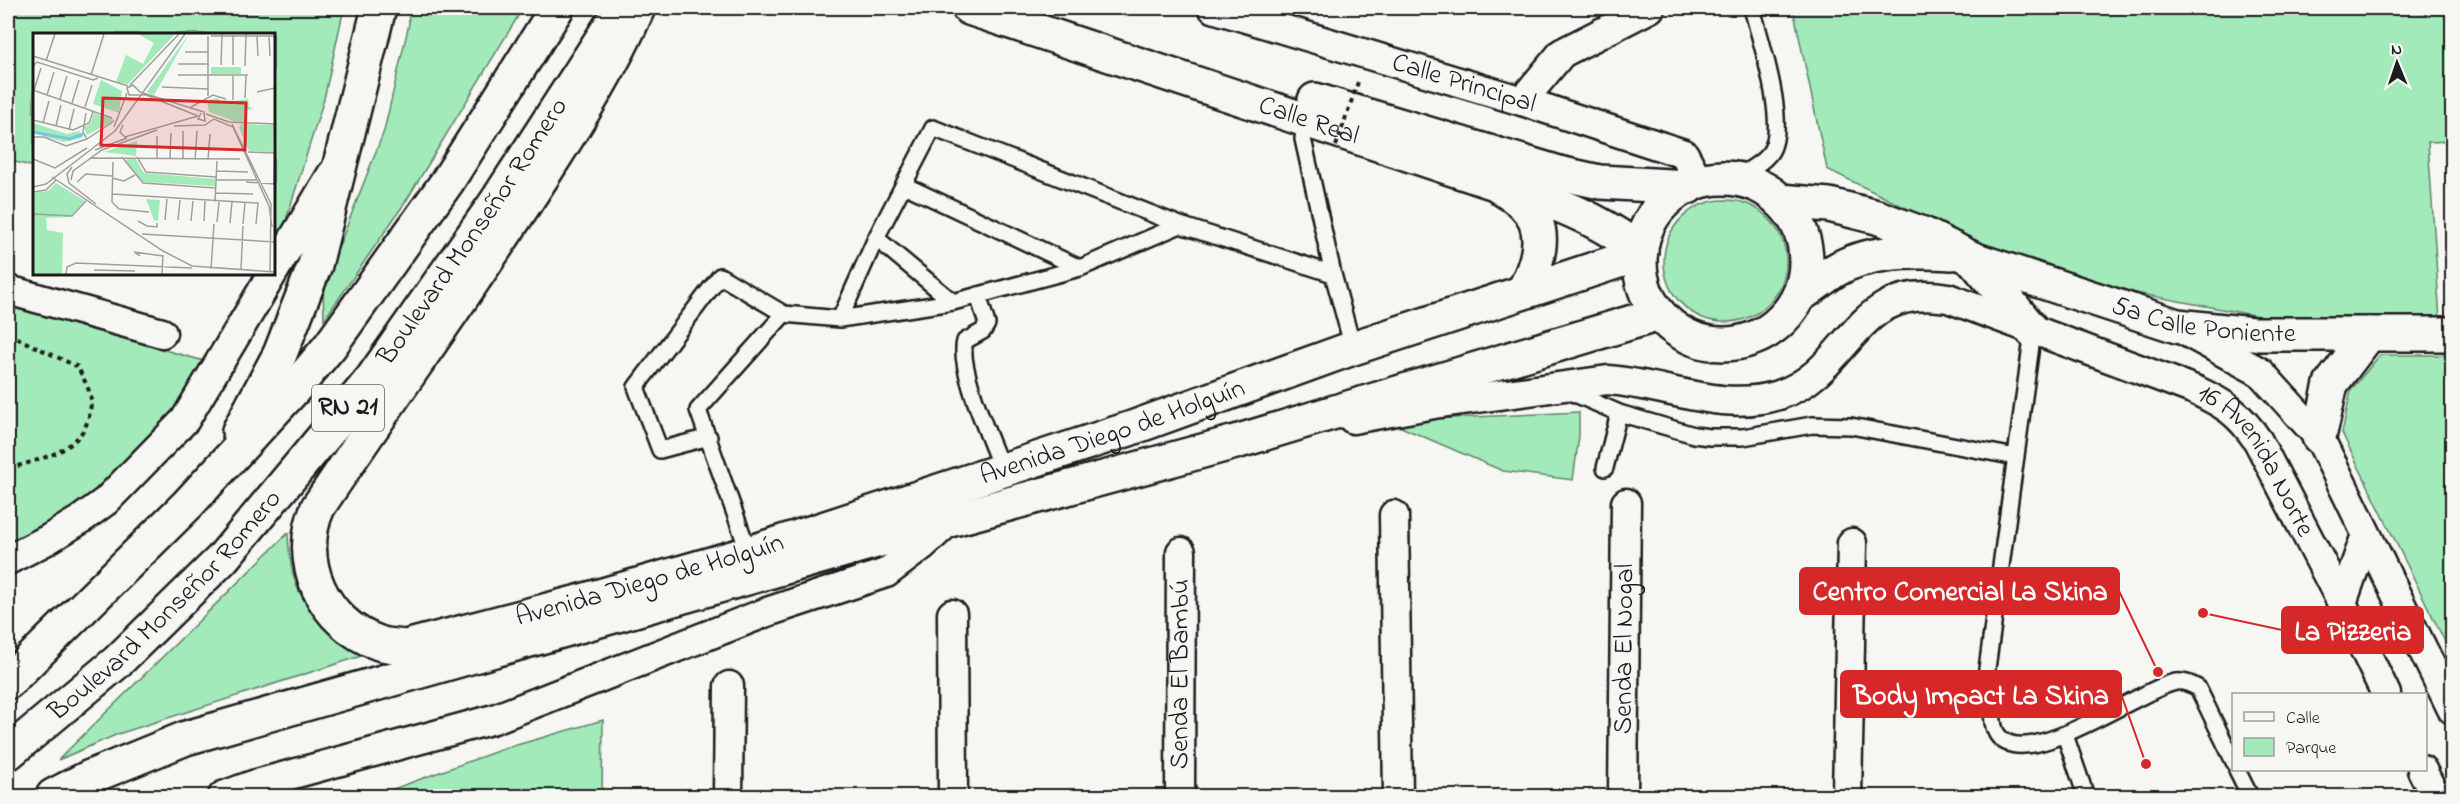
<svg xmlns="http://www.w3.org/2000/svg" width="2460" height="804" viewBox="0 0 2460 804" font-family="'Indie Flower',sans-serif">
<style>
.green{fill:#a2eab9;stroke:#5f836a;stroke-width:1.5}
.lines{fill:none;stroke-linecap:round;stroke-linejoin:round}
.service-casing{stroke:#1c1c1c;stroke-width:20}
.minor-casing{stroke:#1c1c1c;stroke-width:33}
.tertiary-casing{stroke:#1c1c1c;stroke-width:38}
.secondary-casing{stroke:#1c1c1c;stroke-width:38}
.trunk-casing{stroke:#1c1c1c;stroke-width:38}
.path{stroke:#1c1c1c;stroke-width:4;stroke-dasharray:4.5 4.5;stroke-linecap:butt}
.service{stroke:#f6f6f2;stroke-width:15}
.minor{stroke:#f6f6f2;stroke-width:28}
.tertiary{stroke:#f6f6f2;stroke-width:33}
.secondary{stroke:#f6f6f2;stroke-width:33}
.trunk{stroke:#f6f6f2;stroke-width:33}
.path-bridge{stroke:#1c1c1c;stroke-width:4;stroke-dasharray:4.5 4.5;stroke-linecap:butt}
.labels{text-anchor:middle;dominant-baseline:central;stroke-width:6;stroke-linejoin:round;paint-order:stroke}
.shield{fill:#f6f6f2;stroke:#5d5d5c;stroke-width:1.5}
.shield-label{font-size:26px;font-weight:bold;fill:#1c1c1c}
.street-label{font-size:27px;fill:#1c1c1c;stroke:#f6f6f2}
.inset-river{fill:none;stroke:#7cc6dd;stroke-width:3}
.inset-road{fill:none;stroke:#9f9f9c;stroke-width:1.5}
.view{fill:#d62828;fill-opacity:0.15;stroke:#d62828;stroke-width:3}
.inset-edge{fill:none;stroke:#1c1c1c;stroke-width:3}
.leader{fill:none;stroke:#d62828;stroke-width:2}
.callout-dot{fill:#d62828;stroke:#f6f6f2;stroke-width:2}
.callout{fill:#d62828;stroke:#d62828;stroke-width:2}
.callout-label{font-size:28px;text-anchor:middle;font-weight:bold;fill:#fff}
</style>
<rect width="100%" height="100%" fill="#f6f6f2"/>
<filter id="ink" filterUnits="userSpaceOnUse"><feTurbulence type="fractalNoise" baseFrequency=".0167" numOctaves="2"/><feDisplacementMap in="SourceGraphic" scale="12" xChannelSelector="R" yChannelSelector="G"/><feConvolveMatrix kernelMatrix="1 2 1 2 8 2 1 2 1" color-interpolation-filters="sRGB"/></filter>
<g filter="url(#ink)">
<path class="green" d="M8,8H344L324,99L281,236L273,234V34H34V167L8,160Z
M408,8H523L406,201L324,320L323,287L384,131L409,24Z
M1793,8H2452V141L2428,142L2440,320L2264,317L2136,293L1979,244L1827,169Z
M1664 261a61 61 0 1 1 122 0a61 61 0 1 1-122 0Z
M8,306L218,365L102,489L36,535L8,546Z
M2380,355H2452V656L2342,433L2351,390Z
M1579,412V436L1573,480L1503,471L1387,421Z
M288,533C291,610 314,616 377,651L118,734L58,760Z
M603,720L602,796H374L503,749Z"/>
<g class="lines">
<g class="service-casing">
<path id="service" d="M1305,119L1303,139L1333,274L1353,348
M1734,179C1745,172 1760,165 1768,155C1791,131 1760,39 1752,8
M904,185L1080,268
M876,238L953,302
M978,295L987,324L983,331L965,341C957,368 992,442 1002,470
M840,319L876,238L933,128L1180,225L1333,274
M2033,331L1986,676C1988,684 1991,694 1992,703C1993,714 1991,724 1997,734C2024,776 2142,687 2176,682C2184,681 2191,684 2198,688L2234,762
M1566,390L1619,413L1694,435L1710,437H1743L1812,425L1851,426L2016,457
M709,437L660,450L636,387L720,276L784,314
M1605,468L1619,413
M749,553L698,410L784,314L840,319L953,302L1080,268L1180,225
M2065,735L2086,796
M2237,770L2250,796"/>
</g>
<g class="minor-casing">
<g id="minor">
<path id="s1" d="M1213,8L1522,101L1684,154L1699,182"/>
<path d="M1522,101L1562,53L1650,8"/>
<path d="M8,290L162,333"/>
<path d="M2181,329L2260,372L2319,437L2452,709"/>
<path id="s2" d="M1353,419L1434,404L1608,380C1665,384 1721,413 1779,395C1853,370 1853,282 1948,298L2195,390C2225,404 2239,413 2258,441L2342,603L2386,694"/>
<path d="M1394,515L1398,796"/>
<path d="M8,560L47,540L80,520L106,501L185,420L332,174"/>
<path d="M2342,603L2366,535"/>
<path d="M952,614L953,796"/>
<path d="M2422,770L2435,796"/>
<path d="M223,796L253,785L494,719L767,612L886,573L923,545L950,520"/>
<path d="M728,796L729,686"/>
<path id="s3" d="M1180,796L1181,552"/>
<path id="s4" d="M1623,796L1626,503"/>
<path d="M1847,796L1852,543"/>
</g>
</g>
<g class="tertiary-casing">
<g id="tertiary">
<path id="s5" d="M638,8C612,68 577,122 542,177C470,289 392,396 318,507C294,561 323,624 379,643C387,646 398,646 406,647L575,603L749,553L1129,429L1353,348L1640,254"/>
<path d="M53,796L90,777L186,738L950,520L1239,441L1659,314"/>
</g>
</g>
<g class="secondary-casing">
<g id="secondary">
<path id="s6" d="M969,8L1543,199C1581,213 1608,227 1641,251"/>
<path d="M1315,100L1559,173L1600,182L1688,187"/>
<circle cx="1723" cy="261" r="83"/>
<path d="M1503,189C1510,194 1519,199 1525,206C1550,230 1537,266 1523,292"/>
<path id="s7" d="M1780,201L1829,205L1877,217L1923,234L1973,259L2177,326L2252,334H2452"/>
<path d="M1973,259L2033,331"/>
<path d="M1799,296C1811,288 1822,279 1834,271C1868,250 1913,251 1952,253"/>
<path d="M2319,437L2331,384L2369,334"/>
</g>
</g>
<g class="trunk-casing">
<g id="trunk">
<path d="M239,431L280,354L315,265L379,8"/>
<path d="M8,682L188,504L294,389L330,346L447,182L557,8"/>
<path id="s8" d="M8,753L117,662L222,559L372,379L495,204L622,8"/>
</g>
</g>
<path class="path" d="M8,336L17,338L78,367C82,377 92,392 91,402C89,451 45,457 8,469"/>
<use href="#service" class="service"/>
<use href="#minor" class="minor"/>
<use href="#tertiary" class="tertiary"/>
<use href="#secondary" class="secondary"/>
<use href="#trunk" class="trunk"/>
<path class="path-bridge" d="M1336,146L1358,82"/>
</g>
</g>
<g class="labels">
<rect class="shield" x="312" y="385" width="72" height="46" rx="4.5"/>
<g class="shield-label">
<text x="348" y="408">RN 21</text>
</g>
<g class="street-label">
<text stroke="none"><textPath href="#s1" startOffset="262">Calle Principal</textPath></text>
<text stroke="none"><textPath href="#s6" startOffset="358">Calle Real</textPath></text>
<text stroke="none"><textPath href="#s8" startOffset="702">Boulevard Monseñor Romero</textPath></text>
<text stroke="none"><textPath href="#s7" startOffset="444">5a Calle Poniente</textPath></text>
<text stroke="none"><textPath href="#s5" startOffset="1527">Avenida Diego de Holguín</textPath></text>
<text stroke="none"><textPath href="#s2" startOffset="996">16 Avenida Norte</textPath></text>
<text stroke="none"><textPath href="#s5" startOffset="1041">Avenida Diego de Holguín</textPath></text>
<text stroke="none"><textPath href="#s8" startOffset="216">Boulevard Monseñor Romero</textPath></text>
<text stroke="none"><textPath href="#s4" startOffset="147">Senda El Nogal</textPath></text>
<text stroke="none"><textPath href="#s3" startOffset="122">Senda El Bambú</textPath></text>
</g>
</g>
<g transform="translate(33 33)">
<rect width="242" height="242" fill="#f6f6f2"/>
<path d="M105,1H142L95,51L83,49L93,22L110,31L121,10ZM156,1L121,62L114,59ZM178,34H208V41H178ZM68,47L89,58L86,80L60,71ZM185,65L190,70L215,66L216,74L220,75L211,79V89L201,88L176,79L174,67ZM61,80L82,87L54,102L51,94L57,91ZM0,90L34,101L46,98L51,104L31,109L0,100ZM208,91L241,92L240,119L216,118L206,95ZM104,108L103,123L71,119ZM102,125L111,140L182,146V153L110,149L92,127ZM23,150L52,168L37,184L13,185L14,197L30,200L29,241H0V160L15,158ZM113,166L127,167L125,188L121,187Z" fill="#a2eab9"/>
<path class="inset-river" d="M0,99L37,106L50,101"/>
<path class="inset-road" d="M200,2V32M175,3V63M178,3H242M224,3L225,23M236,3L237,23M152,19H176M0,23L95,53M13,28L22,1M145,31H176M188,32L189,1M0,33L4,29L60,47L65,45M212,33L213,1M58,42L71,1M145,42H215M97,52L146,1M129,54L175,56M0,57L79,85M1,57L8,35M224,59L242,55M14,62L21,39M212,65L213,43M27,66L34,43M200,67V43M39,70L46,47M52,74L59,52M158,74L180,62L193,66M53,80L50,99L54,106L81,88M173,81L196,89L242,91M165,83L113,62H96L94,55L100,52L107,59L171,79L172,88L165,86L168,80M0,87L40,97L56,90L60,79M10,90L16,68M199,91L238,171L237,238M90,92L87,99L92,104L165,83M23,93L28,72M141,93L172,92L181,86L200,94L236,173L239,194M81,94L94,60M36,97L41,76M0,104H11L33,113L54,106M62,117L94,105M215,119L242,120M89,124L110,150L183,155M104,124L113,139L183,144M57,125L207,126M124,125V103M137,125L138,100M0,126L22,135L54,115M150,126V98M162,127L164,98M175,127L177,101M80,129L79,169L86,176L116,179M39,134L34,141L36,150L63,171M183,138L215,139M19,144L130,218L159,233L242,239M79,145L91,148L102,142M38,147L40,138L69,117L124,97M183,147H224M44,149L53,141L79,143M213,149L242,151M241,151L242,115M0,154L13,151L82,98L152,1M0,159L13,157L23,147M183,160L220,161M79,161L225,170L223,191M182,169L184,128M0,181L39,183L53,168M132,187L134,166M145,187L147,167M105,188L114,193L124,194V190M158,188L160,168M171,188L172,168M184,189L186,169M197,190L199,169M210,191L212,170M109,201L242,209M107,223L101,219L130,223M178,236L181,191M208,236L210,193M61,237L102,238M33,241L34,234L43,230L159,235M129,241L130,222"/>
<path class="view" d="M70,65L213,70L212,117L68,112Z"/>
<rect width="242" height="242" class="inset-edge"/>
</g>
<path class="leader" d="M2158 672L2119 591M2203 613L2282 630M2146 764L2121 694"/>
<g class="callout-dot">
<circle cx="2158" cy="672" r="6"/>
<circle cx="2203" cy="613" r="6"/>
<circle cx="2146" cy="764" r="6"/>
</g>
<g class="callout">
<rect x="1800" y="568" width="319" height="46" rx="6"/>
<rect x="2282" y="607" width="141" height="46" rx="6"/>
<rect x="1841" y="671" width="280" height="46" rx="6"/>
</g>
<g class="callout-label">
<text x="1960" y="600">Centro Comercial La Skina</text>
<text x="2353" y="640">La Pizzeria</text>
<text x="1981" y="704">Body Impact La Skina</text>
</g>
<rect width="2460" height="804" fill="none" stroke="#f6f6f2" stroke-width="30"/>
<rect x="15" y="15" width="2430" height="774" fill="none" stroke="#1c1c1c" stroke-width="2" filter="url(#ink)"/>
<rect x="2232" y="693" width="195" height="78" fill="#f6f6f2" stroke="#9f9f9c" stroke-width="1.5"/>
<rect x="2244" y="712" width="30" height="9" fill="#f6f6f2" stroke="#9f9f9c" stroke-width="1.5"/>
<text x="2286" y="723" font-size="18" fill="#1c1c1c">Calle</text>
<rect x="2244" y="738" width="30" height="18" fill="#a2eab9" stroke="#9f9f9c" stroke-width="1.5"/>
<text x="2286" y="753" font-size="18" fill="#1c1c1c">Parque</text>
<g transform="translate(2397 63) rotate(358)" stroke="#f6f6f2" stroke-width="4.5" paint-order="stroke">
<path d="M0-4.5L10 22L0 15L-10 22Z" fill="#1c1c1c"/>
<text y="-9" font-size="16" font-weight="bold" text-anchor="middle" fill="#1c1c1c">N</text>
</g>
</svg>
